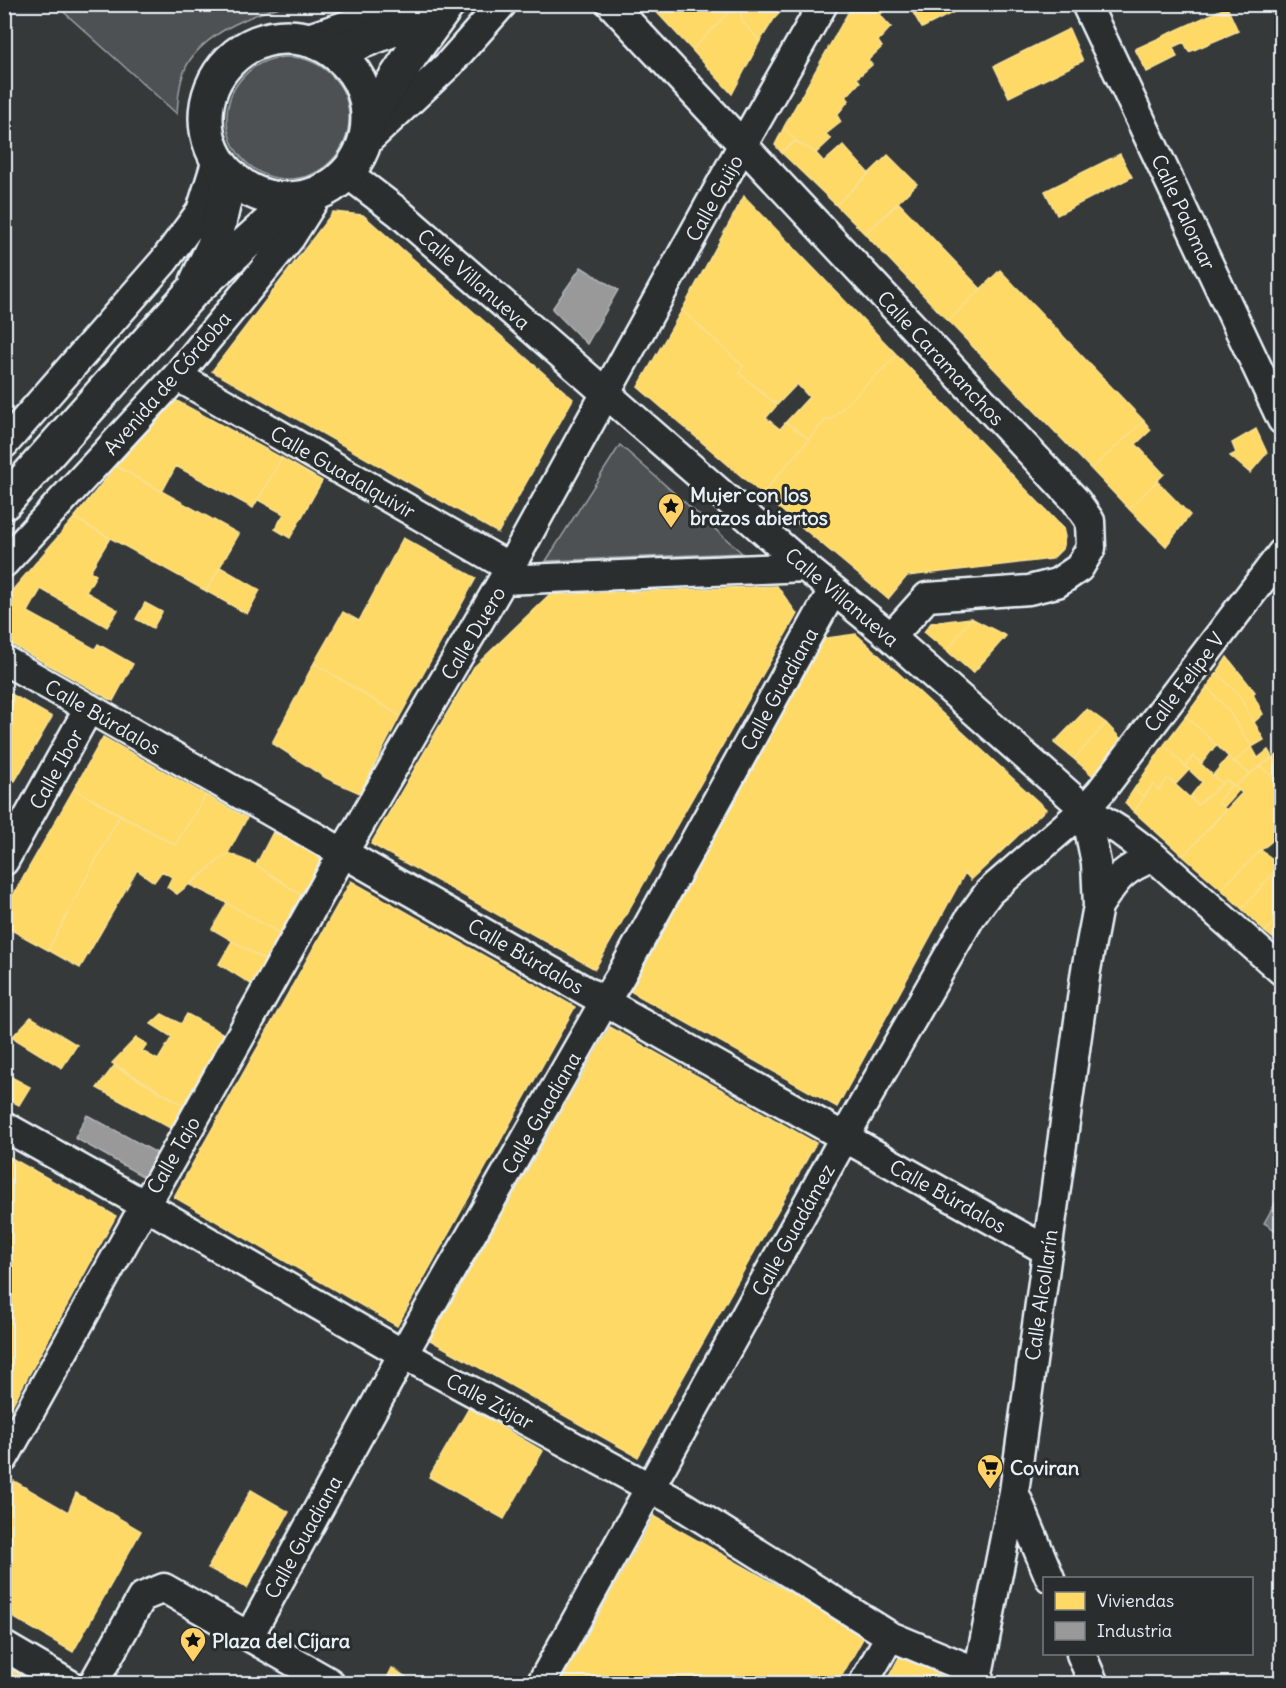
<svg xmlns="http://www.w3.org/2000/svg" width="1286" height="1688" viewBox="0 0 1286 1688" font-family="Delius,sans-serif">
<style>
.green{fill:#4d5152;stroke:#9aa1a5;stroke-width:1.5}
.water{fill:#707579;stroke:#a0a7ac;stroke-width:1.5}
.homes{fill:#ffd966;stroke:#f8e092;stroke-width:1.5}
.industry{fill:#999;stroke:#b1b3b6;stroke-width:1.5}
.lines{fill:none;stroke-linecap:round;stroke-linejoin:round}
.minor-casing{stroke:#e8f1f8;stroke-width:33}
.tertiary-casing{stroke:#e8f1f8;stroke-width:38}
.minor{stroke:#2a2d2e;stroke-width:28}
.tertiary{stroke:#2a2d2e;stroke-width:33}
.labels{text-anchor:middle;dominant-baseline:central;stroke-width:6;stroke-linejoin:round;paint-order:stroke}
.street-label{font-size:20px;fill:#e8f1f8;stroke:#2a2d2e}
.poi-label{font-size:20px;font-weight:bold;fill:#e8f1f8;stroke:#2a2d2e;text-anchor:start}
</style>
<rect width="100%" height="100%" fill="#35393a"/>
<filter id="ink" filterUnits="userSpaceOnUse"><feTurbulence type="fractalNoise" baseFrequency=".0167" numOctaves="2"/><feDisplacementMap in="SourceGraphic" scale="12" xChannelSelector="R" yChannelSelector="G"/><feConvolveMatrix kernelMatrix="1 2 1 2 8 2 1 2 1" color-interpolation-filters="sRGB"/></filter>
<g filter="url(#ink)">
<path class="green" d="M56,5H289C256,12 210,31 190,60C180,75 178,96 177,114Z
M227 118a61 61 0 1 1 122 0a61 61 0 1 1-122 0Z
M620,445L742,553L546,561Z"/>
<path class="water" d="M1281,1193L1282,1194L1281,1234L1264,1223Z"/>
<path class="homes" d="M649,4H737L692,50Z
M737,4H745L741,13L742,21L760,41L732,94L692,50Z
M745,4H750L751,9L756,4H788L774,19L760,41L742,21L741,13Z
M853,4H889L880,15L891,27L878,41L882,47L868,60L872,65L857,78L860,82L846,97L849,100L837,115L841,122L826,134L831,139L816,153L796,141L784,127Z
M908,4H960L962,8L922,28Z
M1227,7L1238,31L1189,52L1184,42L1173,47L1177,57L1147,72L1135,49Z
M1069,29L1083,61L1009,97L994,66Z
M784,127L796,141L781,152L775,145Z
M795,141L816,153L824,162L843,145L869,174L836,205L781,152Z
M1120,154L1132,177L1057,215L1045,191Z
M888,155L917,184L865,234L836,205Z
M744,196L897,355L830,420L827,418L809,439L786,422L809,397L797,384L777,405L739,373L743,366L682,310Z
M899,203L981,289L948,321L865,234Z
M333,212L363,215L573,399L498,533L212,371Z
M1000,270L1144,421L1091,469L948,321Z
M682,310L743,366L739,373L777,405L766,418L780,429L786,422L809,439L762,494L638,387Z
M897,355L1063,528L1065,537L1062,549L1052,559L907,576L888,599L762,494L827,418L830,420Z
M175,400L282,458L253,508L176,466L162,492L116,466Z
M1144,421L1151,430L1136,444L1164,474L1129,509L1091,469Z
M1256,429L1267,453L1250,473L1230,456L1236,453L1232,443Z
M282,458L322,481L290,538L275,529L284,514L258,500Z
M116,466L239,534L206,591L74,518Z
M1157,481L1190,515L1166,546L1129,509Z
M74,518L110,538L90,571L96,575L86,592L118,610L107,627L41,589L28,612L95,649L98,644L133,664L113,701L4,640V600Z
M403,538L476,578L400,716L314,663L343,612L359,621Z
M220,567L260,590L247,614L206,591Z
M777,586L797,614L595,969L371,844L474,667L549,595Z
M145,603L162,612L153,628L136,619Z
M971,618L1006,636L973,673L947,651Z
M971,618L947,651L924,632L931,623Z
M856,634L1046,809L971,880L965,873L837,1107L630,991L820,639Z
M1227,657L1255,692L1253,694L1263,714L1254,722L1239,695L1217,673Z
M314,663L400,716L360,793L326,778L272,743Z
M1217,673L1239,695L1264,740L1252,747L1228,710L1207,687Z
M1207,687L1228,710L1252,747L1234,762L1186,716Z
M4,690L52,717L15,781L4,775Z
M1087,709L1106,723L1074,759L1054,743Z
M1186,716L1216,745L1202,763L1193,756L1185,766L1164,745Z
M1106,723L1121,739L1093,776L1074,759Z
M103,737L206,795L175,845L74,789Z
M1164,745L1189,770L1176,784L1168,778L1159,790L1153,784L1144,797L1134,789Z
M1252,747L1258,758L1268,750L1272,757L1250,774L1234,762Z
M1282,752V785L1260,766Z
M1193,756L1222,784L1198,805L1190,797L1202,782L1185,766Z
M1228,757L1250,774L1234,786L1226,780L1222,784L1213,775Z
M1260,766L1282,785V833L1261,850L1221,889L1183,856L1242,793L1234,786Z
M1168,778L1198,805L1226,780L1232,784L1218,802L1226,809L1183,856L1134,812L1153,784L1159,790Z
M1232,784L1239,790L1224,807L1218,802Z
M74,789L120,815L48,950L4,926V911Z
M1134,789L1144,797L1134,812L1125,803Z
M206,795L247,818L228,853L177,894L167,887L172,877L162,871L154,882L137,870L80,968L48,950L120,815L175,845Z
M273,832L319,857L322,863L303,896L256,865Z
M1261,850L1280,865L1242,909L1221,889Z
M228,853L256,865L303,896L282,935L227,903L190,885Z
M1280,865L1282,913L1265,932L1242,909Z
M351,881L575,1007L397,1326L174,1197Z
M227,903L282,935L267,961L212,929Z
M1282,913V945L1265,932Z
M232,941L267,961L254,986L219,964Z
M162,1014L181,1024L187,1014L226,1035L187,1107L112,1063L136,1038L147,1044L142,1051L158,1060L172,1037L151,1024Z
M31,1017L77,1045L62,1068L12,1037Z
M610,1027L816,1143L638,1457L430,1340Z
M114,1066L187,1107L172,1129L97,1088Z
M4,1073L30,1087L19,1105L4,1097Z
M4,1154L116,1216L4,1420Z
M469,1408L543,1451L504,1519L429,1477Z
M14,1481L68,1512L76,1493L141,1531L73,1652L4,1612V1498Z
M251,1490L289,1512L247,1588L208,1568Z
M654,1516L865,1635L837,1684H560Z
M902,1652L954,1684H885Z
M4,1657L52,1684H4Z
M392,1668L415,1683V1684H384Z"/>
<path class="industry" d="M581,267L618,290L587,344L552,309Z
M87,1115L157,1153L144,1177L75,1138Z"/>
<g class="lines">
<g class="minor-casing">
<path id="minor" d="M611,4L1076,501L1090,521L1091,548L1079,568L1057,583L1029,590L927,597L891,637
M1086,4L1282,420
M306,39C332,29 364,23 385,4
M365,143L449,64L502,4
M348,174L398,212L805,567L891,637L1085,809L1120,831L1154,857L1282,971
M177,376L509,567
M4,444L164,261L201,211L217,160
M4,563L177,376L290,238L318,194
M503,580L805,567
M4,660C352,857 698,1057 1048,1251
M4,861L89,708
M1098,906C1117,878 1121,870 1154,857
M4,1126L145,1205L403,1354L673,1500L890,1636L977,1672
M4,1458L145,1205L157,1185L343,853L503,580L742,146L823,4
M1014,1492L1050,1578
M249,1636L403,1354L605,1001L620,977L833,590
M4,1646L69,1684
M1081,1654L1094,1684
M93,1684L142,1597L164,1588L329,1682V1684
M541,1684L844,1138L970,918L989,892L1085,809L1101,791L1282,553
M863,1684L890,1636
M976,1684L1014,1492L1086,970L1098,906L1096,863L1085,809"/>
</g>
<g class="tertiary-casing">
<path id="tertiary" d="M206 118a81 81 0 1 1 162 0a81 81 0 1 1-162 0Z
M334,52L410,23L442,4
M369,118L411,55L448,4
M197,281L214,245L230,175
M4,503L191,293L294,200"/>
</g>
<use href="#minor" class="minor"/>
<use href="#tertiary" class="tertiary"/>
</g>
</g>
<defs>
<g id="sight-pin" transform="scale(1.35)"><path d="M0 17L-7.5 6A9.5 9.5 0 1 1 7.5 6Z" fill="#ffd166" stroke="#2a2d2e"/><path d="M0-6L1.8-2.2L6-1.7L2.9 1.2L3.7 5.4L0 3.3L-3.7 5.4L-2.9 1.2L-6-1.7L-1.8-2.2Z" fill="#111"/></g>
<g id="supermarket-pin" transform="scale(1.35)"><path d="M0 17L-7.5 6A9.5 9.5 0 1 1 7.5 6Z" fill="#ffd166" stroke="#2a2d2e"/><path d="M-6-5.5h2.5l.6 2H6L4.5 2H-2.5L-4.4-4H-6ZM-1.5 3.2a1.3 1.3 0 1 0 .1 0ZM3 3.2a1.3 1.3 0 1 0 .1 0Z" fill="#111"/></g>
</defs>
<g fill-rule="evenodd">
<use href="#sight-pin" x="671" y="506"/>
<use href="#supermarket-pin" x="990" y="1467"/>
<use href="#sight-pin" x="193" y="1640"/>
</g>
<g class="labels">
<g class="street-label">
<text transform="translate(714 198) rotate(-61)">Calle Guijo</text>
<text transform="translate(1184 212) rotate(65)">Calle Palomar</text>
<text transform="translate(474 279) rotate(41)">Calle Villanueva</text>
<text transform="translate(941 358) rotate(47)">Calle Caramanchos</text>
<text transform="translate(167 383) rotate(-49)">Avenida de Córdoba</text>
<text transform="translate(343 472) rotate(30)">Calle Guadalquivir</text>
<text transform="translate(842 597) rotate(40)">Calle Villanueva</text>
<text transform="translate(473 633) rotate(-59)">Calle Duero</text>
<text transform="translate(1184 682) rotate(-53)">Calle Felipe V</text>
<text transform="translate(779 689) rotate(-61)">Calle Guadiana</text>
<text transform="translate(103 717) rotate(30)">Calle Búrdalos</text>
<text transform="translate(56 769) rotate(-61)">Calle Ibor</text>
<text transform="translate(526 956) rotate(30)">Calle Búrdalos</text>
<text transform="translate(541 1113) rotate(-60)">Calle Guadiana</text>
<text transform="translate(173 1155) rotate(-60)">Calle Tajo</text>
<text transform="translate(948 1196) rotate(29)">Calle Búrdalos</text>
<text transform="translate(793 1230) rotate(-61)">Calle Guadámez</text>
<text transform="translate(1041 1295) rotate(-82)">Calle Alcollarín</text>
<text transform="translate(490 1401) rotate(28)">Calle Zújar</text>
<text transform="translate(303 1537) rotate(-61)">Calle Guadiana</text>
</g>
<g class="poi-label">
<text x="690" y="494">Mujer con los<tspan x="690" dy="23">brazos abiertos</tspan></text>
<text x="1010" y="1467">Coviran</text>
<text x="212" y="1640">Plaza del Cíjara</text>
</g>
</g>
<rect width="1286" height="1688" fill="none" stroke="#2a2d2e" stroke-width="24"/>
<rect x="12" y="12" width="1262" height="1664" fill="none" stroke="#e8f1f8" stroke-width="2" filter="url(#ink)"/>
<rect x="1043" y="1577" width="210" height="78" fill="#2a2d2e" stroke="#767b7f" stroke-width="1.5"/>
<rect x="1055" y="1592" width="30" height="18" fill="#ffd966" stroke="#767b7f" stroke-width="1.5"/>
<text x="1097" y="1607" font-size="18" fill="#e8f1f8">Viviendas</text>
<rect x="1055" y="1622" width="30" height="18" fill="#999999" stroke="#767b7f" stroke-width="1.5"/>
<text x="1097" y="1637" font-size="18" fill="#e8f1f8">Industria</text>
</svg>
